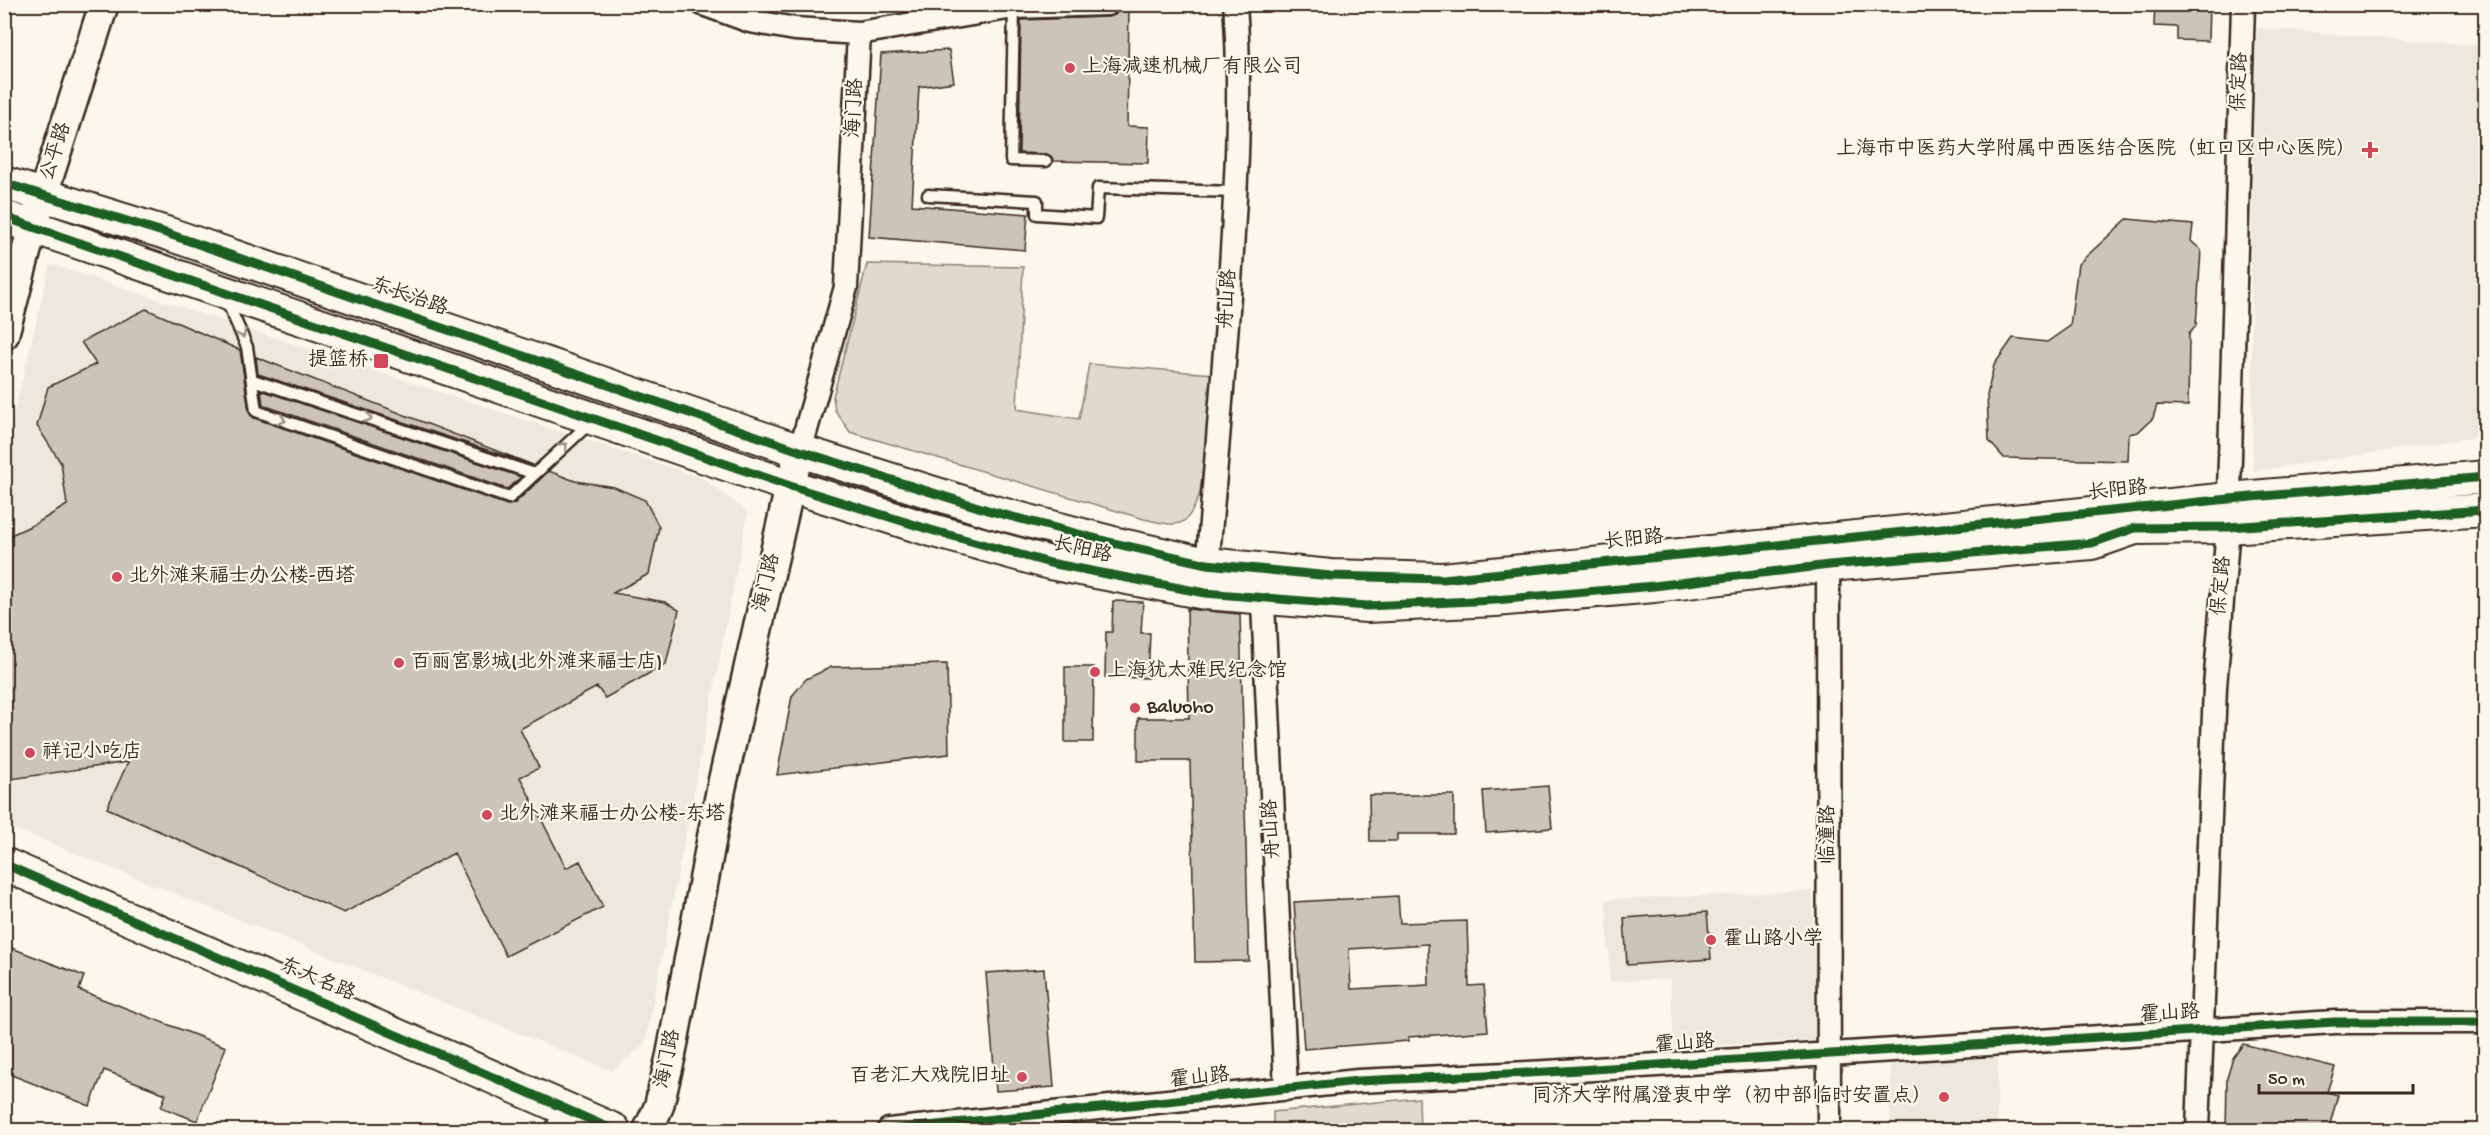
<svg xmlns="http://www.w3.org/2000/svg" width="2490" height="1135" viewBox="0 0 2490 1135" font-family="'Gochi Hand','LXGW WenKai TC',sans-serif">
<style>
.built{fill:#ede8dd}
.green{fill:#dfd9ce;stroke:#8d8276;stroke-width:1.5}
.building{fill:#ccc4b9;stroke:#3b2a1e;stroke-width:1.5;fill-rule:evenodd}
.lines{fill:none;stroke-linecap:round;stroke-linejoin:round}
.service-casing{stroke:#3b2a1e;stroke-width:15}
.minor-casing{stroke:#3b2a1e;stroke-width:27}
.tertiary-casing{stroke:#3b2a1e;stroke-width:33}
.secondary-casing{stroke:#3b2a1e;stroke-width:36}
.service{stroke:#fbf7ec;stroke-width:10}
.minor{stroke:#fbf7ec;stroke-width:22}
.tertiary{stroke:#fbf7ec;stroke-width:28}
.secondary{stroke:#fbf7ec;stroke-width:32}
.cycleway-casing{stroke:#fbf7ec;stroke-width:13}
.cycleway{stroke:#1b5e20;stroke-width:9}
.oneway{stroke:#9b9085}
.poi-dot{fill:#d1495b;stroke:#fbf7ec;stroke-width:2}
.labels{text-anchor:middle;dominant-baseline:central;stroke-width:4.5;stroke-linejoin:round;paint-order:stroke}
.poi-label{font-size:20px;fill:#3b2a1e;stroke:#fbf7ec;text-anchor:start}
.street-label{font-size:20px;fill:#3b2a1e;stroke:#fbf7ec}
</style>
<rect width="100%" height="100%" fill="#fbf7ec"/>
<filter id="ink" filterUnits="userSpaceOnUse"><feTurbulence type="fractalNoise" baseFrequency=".0167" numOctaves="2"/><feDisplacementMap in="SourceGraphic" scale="12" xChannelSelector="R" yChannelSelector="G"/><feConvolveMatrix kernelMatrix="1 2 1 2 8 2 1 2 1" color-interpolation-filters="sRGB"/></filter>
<g filter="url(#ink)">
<path class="built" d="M2257,28L2485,46V436L2253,471L2251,254Z
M50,264L702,478L748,512L645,1044L612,1071L5,825V451Z
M1812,891L1818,1040L1674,1047L1670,979L1610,982L1606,900Z
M1998,1057L1997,1130H1890L1891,1064Z"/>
<path class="green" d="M867,264L1023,267L1017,409L1079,419L1089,364L1213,374L1200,493C1186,530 1179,527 1144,519L850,432L835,410L833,397Z
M1419,1098L1420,1130H1273V1112Z"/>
<path class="building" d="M2155,4H2209L2208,41L2177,40V27L2154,26Z
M1119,10H1129L1127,126L1149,127L1148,163L1053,161L1052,157L1047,154L1019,153L1021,20L1107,17L1115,15Z
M949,50L954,82L919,87L912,205L1028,214L1025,250L869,237L881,54Z
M2127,219L2193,225L2191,241L2201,250L2196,326L2189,334L2188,406L2157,405L2153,418L2138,432L2129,434L2128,461L2004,458L1989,441L1987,395L1994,365L2013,338L2047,342L2070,326L2078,264Z
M146,309L240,350L249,412L254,418L507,505L514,504L549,471L575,481L614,487L645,500L659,527L649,574L613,593L665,602L679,610L666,664L605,698L597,687L520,729L539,768L520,777L566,868L580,861L603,907L506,956L454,853L344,913L107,808L128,762L4,780V538L37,523L67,505L61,463L37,426L48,387L96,364L81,342Z
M256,357L533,465L258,374Z
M261,390L521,477L507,489L263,405Z
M1113,601L1143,602L1141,633H1150L1148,678L1105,677L1106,632H1112Z
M1187,609L1240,614L1249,961L1195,962L1190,761H1138V718H1189Z
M947,664L949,754L777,775L792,696L806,679L831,667Z
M1065,667H1094L1093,742H1065Z
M1548,786L1552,828L1486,833L1483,791Z
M1369,795H1454V834H1397V841H1370Z
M1398,896L1400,923L1467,921L1469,986L1484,985L1488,1031L1408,1037V1041L1304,1049L1294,902ZM1428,944L1429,985L1351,989L1349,949Z
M1707,912L1711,959L1627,965L1624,918Z
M4,945L84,976L79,990L226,1047L197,1121L161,1107L166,1094L104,1070L90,1106L4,1072Z
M1044,969L1054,1087L996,1091L986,973Z
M2243,1044L2335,1067L2327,1092L2338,1095L2328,1131H2226L2227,1078L2233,1058Z"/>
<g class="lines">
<g class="service-casing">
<path id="service" d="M1014,7L1011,160L1046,161
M928,195L1037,201V214L1096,218L1098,188L1236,192
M226,299L247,347L256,411L509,498L592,421
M253,380L535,474
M551,1130L559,1109"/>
</g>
<g class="minor-casing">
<path id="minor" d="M703,4L750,21L795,29L859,33L1014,7L1107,4
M800,451L846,287L859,33
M1828,550L1829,1130
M1206,578C1215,479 1223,381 1230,282C1236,189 1242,97 1235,4
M1262,583L1286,1089
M889,1130L1358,1081L1547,1072L2335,1022H2486
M2198,1130L2215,687L2228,527L2243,4"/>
</g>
<g class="tertiary-casing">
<path id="tertiary" d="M4,335L33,226L104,4
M648,1130L659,1106L671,1055L721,789L790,486L800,451"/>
</g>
<g class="secondary-casing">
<path id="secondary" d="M4,183L166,233L800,451L994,512L1113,543L1207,564L1331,576L1443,579L2229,499L2486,477
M4,217L790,486L931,530L1050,563L1205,593L1367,606L1495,600L1654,586L1829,565L2092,543L2135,528L2228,527L2486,510
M4,864L614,1130"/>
</g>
<use href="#service" class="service"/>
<use href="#minor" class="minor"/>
<use href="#tertiary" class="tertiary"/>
<use href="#secondary" class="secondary"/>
<g class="cycleway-casing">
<path id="cycleway" d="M4,183L166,233L800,451L994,512L1113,543L1207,564L1331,576L1443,579L2229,499L2486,477
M4,217L790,486L931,530L1050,563L1205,593L1367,606L1495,600L1654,586L1829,565L2092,543L2135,528L2228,527L2486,510
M4,864L614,1130
M889,1130L1358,1081L1547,1072L2335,1022H2486"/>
</g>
<use href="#cycleway" class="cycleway"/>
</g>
<defs><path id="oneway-chevron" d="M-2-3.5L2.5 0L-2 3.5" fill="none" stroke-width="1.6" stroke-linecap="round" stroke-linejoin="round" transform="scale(1.5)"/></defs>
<g class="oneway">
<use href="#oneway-chevron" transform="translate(242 334) rotate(66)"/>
<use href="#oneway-chevron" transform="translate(368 418) rotate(18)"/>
<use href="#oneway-chevron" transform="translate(282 420) rotate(19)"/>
<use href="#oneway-chevron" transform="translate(564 446) rotate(-43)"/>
</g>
</g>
<g class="poi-dot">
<circle cx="1070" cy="68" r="6"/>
<path d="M2367 141h6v6h6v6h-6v6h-6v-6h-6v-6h6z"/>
<rect x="373" y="353" width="16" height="16" rx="3"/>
<circle cx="117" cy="577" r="6"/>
<circle cx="399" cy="663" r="6"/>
<circle cx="1095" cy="672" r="6"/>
<circle cx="1135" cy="708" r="6"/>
<circle cx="30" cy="753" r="6"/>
<circle cx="487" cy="815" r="6"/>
<circle cx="1711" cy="940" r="6"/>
<circle cx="1022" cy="1077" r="6"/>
<circle cx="1944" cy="1097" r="6"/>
</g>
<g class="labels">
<g class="poi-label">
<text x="1082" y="68">上海减速机械厂有限公司</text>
<text x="2356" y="150" text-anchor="end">上海市中医药大学附属中西医结合医院（虹口区中心医院）</text>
<text x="368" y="361" text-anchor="end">提篮桥</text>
<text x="129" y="577">北外滩来福士办公楼-西塔</text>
<text x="411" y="663">百丽宫影城(北外滩来福士店)</text>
<text x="1107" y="672">上海犹太难民纪念馆</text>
<text x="1147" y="708">Baluoho</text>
<text x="42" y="753">祥记小吃店</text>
<text x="499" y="815">北外滩来福士办公楼-东塔</text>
<text x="1723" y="940">霍山路小学</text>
<text x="1010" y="1077" text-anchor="end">百老汇大戏院旧址</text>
<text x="1932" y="1097" text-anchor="end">同济大学附属澄衷中学（初中部临时安置点）</text>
</g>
<g class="street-label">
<text transform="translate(2241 82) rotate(-88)">保定路</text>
<text transform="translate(856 108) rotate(-87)">海门路</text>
<text transform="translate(57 152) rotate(-72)">公平路</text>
<text transform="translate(409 298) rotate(19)">东长治路</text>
<text transform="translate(1229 299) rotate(-86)">舟山路</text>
<text transform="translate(2118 492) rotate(-6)">长阳路</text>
<text transform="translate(1634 541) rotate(-6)">长阳路</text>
<text transform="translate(1082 551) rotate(13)">长阳路</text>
<text transform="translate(768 583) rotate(-77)">海门路</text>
<text transform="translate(2223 586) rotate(-85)">保定路</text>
<text transform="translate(1273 829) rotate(-93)">舟山路</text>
<text transform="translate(1829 835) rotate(-90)">临潼路</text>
<text transform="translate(317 981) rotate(23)">东大名路</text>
<text transform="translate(2170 1015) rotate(-3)">霍山路</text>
<text transform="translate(1685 1045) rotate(-4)">霍山路</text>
<text transform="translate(669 1059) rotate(-78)">海门路</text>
<text transform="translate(1200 1079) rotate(-6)">霍山路</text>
</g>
</g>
<rect width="2490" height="1135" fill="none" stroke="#fbf7ec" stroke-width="24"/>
<rect x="12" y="12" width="2466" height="1111" fill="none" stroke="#3b2a1e" stroke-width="2" filter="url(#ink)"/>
<path d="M2259 1084v9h154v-9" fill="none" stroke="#3b2a1e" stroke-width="3"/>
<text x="2268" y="1084" font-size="18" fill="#3b2a1e" stroke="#fbf7ec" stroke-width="4.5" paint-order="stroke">50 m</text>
</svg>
